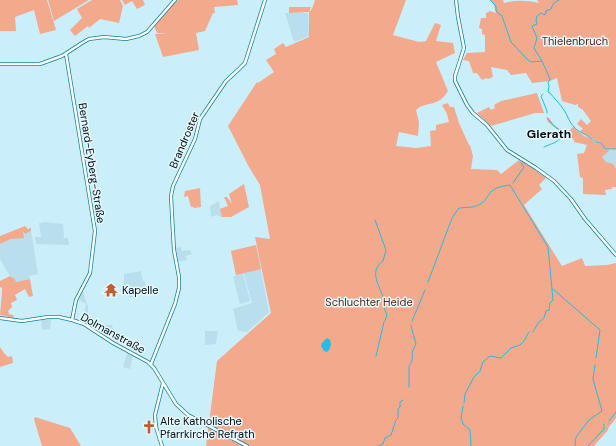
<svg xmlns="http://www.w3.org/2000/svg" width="616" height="446" viewBox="0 0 616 446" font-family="'DM Sans',sans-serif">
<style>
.built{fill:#b9dfed}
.green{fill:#f3a98c}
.water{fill:#25bce5}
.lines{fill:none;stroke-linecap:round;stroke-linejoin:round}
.stream{stroke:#25bce5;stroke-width:1}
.secondary-casing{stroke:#0b819f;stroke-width:4}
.secondary{stroke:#fff;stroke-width:2.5}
.labels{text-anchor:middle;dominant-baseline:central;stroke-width:3;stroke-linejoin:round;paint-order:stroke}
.park-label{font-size:11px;fill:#572814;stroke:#e6f8fe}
.street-label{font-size:11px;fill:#000e15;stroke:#e6f8fe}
.poi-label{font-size:11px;fill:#000e15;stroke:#e6f8fe;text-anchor:start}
.neighbourhood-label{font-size:12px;font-weight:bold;fill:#000e15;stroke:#e6f8fe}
</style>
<rect width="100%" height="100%" fill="#cbeefb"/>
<path class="built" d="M285,13H308L309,36L294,42Z
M610,150H616V169L613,164L606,162L602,157Z
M219,201L220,209L225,207L222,217L216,215L211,217L210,206Z
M45,222L63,224L64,238H68L69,245L36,244L35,237H41L39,223Z
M24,231L25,234L31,231L38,274L29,276L30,279L16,282L15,279L9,275L0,259V244L11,239L10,233Z
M256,245L269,312L247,332L238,331L233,309L252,303L244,274H243L250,300L248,302L240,304L233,277L236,275L231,251Z
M181,247L182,251L190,250L192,254L186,256L187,260L178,262L175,248Z
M141,271L143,281H145L146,291L136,292V296L130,298L128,293L124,292L122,286L124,281V274Z
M83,291L87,305H88V313L84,312L86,306L85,302L83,303L79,299Z
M51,319L50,329L42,330L41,320Z
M102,325H112L113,329L108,336L102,333L101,330Z
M205,331H218L216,344L205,345Z
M127,353L133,356L130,369L123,367Z"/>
<path class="green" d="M0,0H47L56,30L40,34L34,10L15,17L16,31H0Z
M48,0H89L54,21Z
M92,0H120L123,6L119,23L100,19L89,28L88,26L75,36L70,30L82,18L77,9Z
M122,0H143L145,5L137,9L132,1L125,5Z
M178,0H237L238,5L214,7L215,13H213L205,31L196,33L199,50L163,57L155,34L168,33H157L154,26L167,10Z
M315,0H406L393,35L419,42L426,41L435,23L441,25L436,41L453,43L455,53L436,62L448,91C438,108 425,101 416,110L419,122L418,136L399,132L396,146L416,148L431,146L430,131L436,130V125L449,122L447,114L442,105L448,103L450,107H454L459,123L469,145H470L473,156L471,169L497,170L501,174L519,160L547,177L539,185L542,189L524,205L562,266L582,258L585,266L607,265L616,263V418L609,427L608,430L594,446H206L217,361L271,313L255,237L270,239L260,185L249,167L228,126L257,82L258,83L274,72L266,60L276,54L274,49L283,43L286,47L309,37V12L289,13V7H311L309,12L312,9Z
M490,0H503L504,3C516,0 526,0 539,3L537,0H616V149H605L601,143H597C594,136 585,136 580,131L583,129L577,124L581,119L587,125L591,121L583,110L578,107V104L575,105L562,101L557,78L550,81L532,83L526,73L511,75L507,70L491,67L493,77L488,79L486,78L482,80L477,73H473L469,61L463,60L467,53L485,52V35L482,34V29L479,28L481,18H486V13L490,11L496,13L494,5Z
M537,93L544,113H535L491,126L477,113L489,107L491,110L495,108L494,105L501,101Z
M548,117L554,125L566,134L573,127L584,136L591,138L596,144H601L605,150H610L602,157L606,162L613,164L616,169V187H612V189L605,190L606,195L583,194V178L580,177L577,154L584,153L587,145L574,142V140L571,137H567L548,122L547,119Z
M244,184L249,207L231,217H222L220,209L228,206L224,197H227L232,204L229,194Z
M200,188L201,207L194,208L193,207H191L188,196L184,197L185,191Z
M25,226L28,229L31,228V231L25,234L23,231L24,238L11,239L0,244V236Z
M256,245L261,269L236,275L231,251Z
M10,276L15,279L16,282L30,279L33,296L29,297L25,289L15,295L17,300L11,303L12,307L8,311L9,314L13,315L14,318L0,315L2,292V288L0,287V281Z
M0,347L4,353L8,357L12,356L13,363L0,367Z
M35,417L70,428L81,446H42L34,419Z"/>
<path class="water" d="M327,338L330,340L331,345L329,350L327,352L324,351L321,346L322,343Z"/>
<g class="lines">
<path class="stream" d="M490,0L496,6V11L502,16L511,42L527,59L531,62L542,61L550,79L548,83L549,86L548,92L550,93C555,99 560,104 564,110C568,116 569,122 574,127C580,134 594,137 596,143H601L605,149H616
M542,61L534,48L537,38L532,26L537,24L536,21L537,16L541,13L545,15L546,11L551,9C553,3 555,2 559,0
M543,94L541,96L547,111V113
M547,118L554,126L565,134
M544,147L556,142L562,137
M513,183L524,167L521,163
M479,205C486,201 486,198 490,193C495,187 503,186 510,185L548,247L553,300L550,303L549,310L546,311L544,318L538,323L533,332
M375,220L386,250L383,261C368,271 380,287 384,299C384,301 384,304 384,306C384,309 386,312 387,315L385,321
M428,282L452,218L459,208L473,207L478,205
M554,290L600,330L596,358
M412,321L425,290
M376,356L384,322
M409,387V366C412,363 413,357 412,352L416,344L411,326
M464,403L465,394L474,377L480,371L483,362L490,356L501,358L511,348L520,345L524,341L529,332
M463,406L461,418L463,424L470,430L471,446
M609,421L616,412
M378,446L383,444L385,438L391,435L396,420L398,418V409L400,407V402L403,400
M575,446L576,437L589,420L602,411L593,379L595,365
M588,446L604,429V424"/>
<g class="secondary-casing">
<path id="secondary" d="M456,0L458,17L464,48L455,76V81L467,105L473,113L487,125L507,150L536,168L554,181L571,199L585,219L616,255
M66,54L95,231L90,273L76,300L72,320
M0,64H40L62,56L82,43L89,39L104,37L126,39L139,36L147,32L175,0
M0,318L22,321L48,317H59L72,320L84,324L113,343L148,362L154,368L176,404L188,415L247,446
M151,364L175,304L179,288V277L174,250L172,215L171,196L173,186L195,139L200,119L226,81L239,69L245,63L265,0
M162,446L156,427L155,415L163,383"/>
</g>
<use href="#secondary" class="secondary"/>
</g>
<defs>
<g id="temple-bare" transform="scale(1.08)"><path d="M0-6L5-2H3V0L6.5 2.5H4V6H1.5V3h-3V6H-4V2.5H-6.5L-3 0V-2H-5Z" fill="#c35c30" stroke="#e6f8fe" stroke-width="2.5" paint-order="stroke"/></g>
<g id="church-bare" transform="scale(1.08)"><path d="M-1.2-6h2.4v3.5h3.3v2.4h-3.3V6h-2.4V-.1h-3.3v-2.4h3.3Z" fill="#c35c30" stroke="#e6f8fe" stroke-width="2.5" paint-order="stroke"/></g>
</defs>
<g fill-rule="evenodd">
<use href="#temple-bare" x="111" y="290"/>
<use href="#church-bare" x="149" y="427"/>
</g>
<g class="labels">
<g class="park-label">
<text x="575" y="41">Thielenbruch</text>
<text x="369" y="302">Schluchter Heide</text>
</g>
<g class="street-label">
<text transform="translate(184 140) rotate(-67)">Brandroster</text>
<text transform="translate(92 163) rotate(81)">Bernard-Eyberg-Straße</text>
<text transform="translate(113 333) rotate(29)">Dolmanstraße</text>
</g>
<g class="poi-label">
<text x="122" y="290">Kapelle</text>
<text x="160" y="421">Alte Katholische<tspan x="160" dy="13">Pfarrkirche Refrath</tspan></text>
</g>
<g class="neighbourhood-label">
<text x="549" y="134">Gierath</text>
</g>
</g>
</svg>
